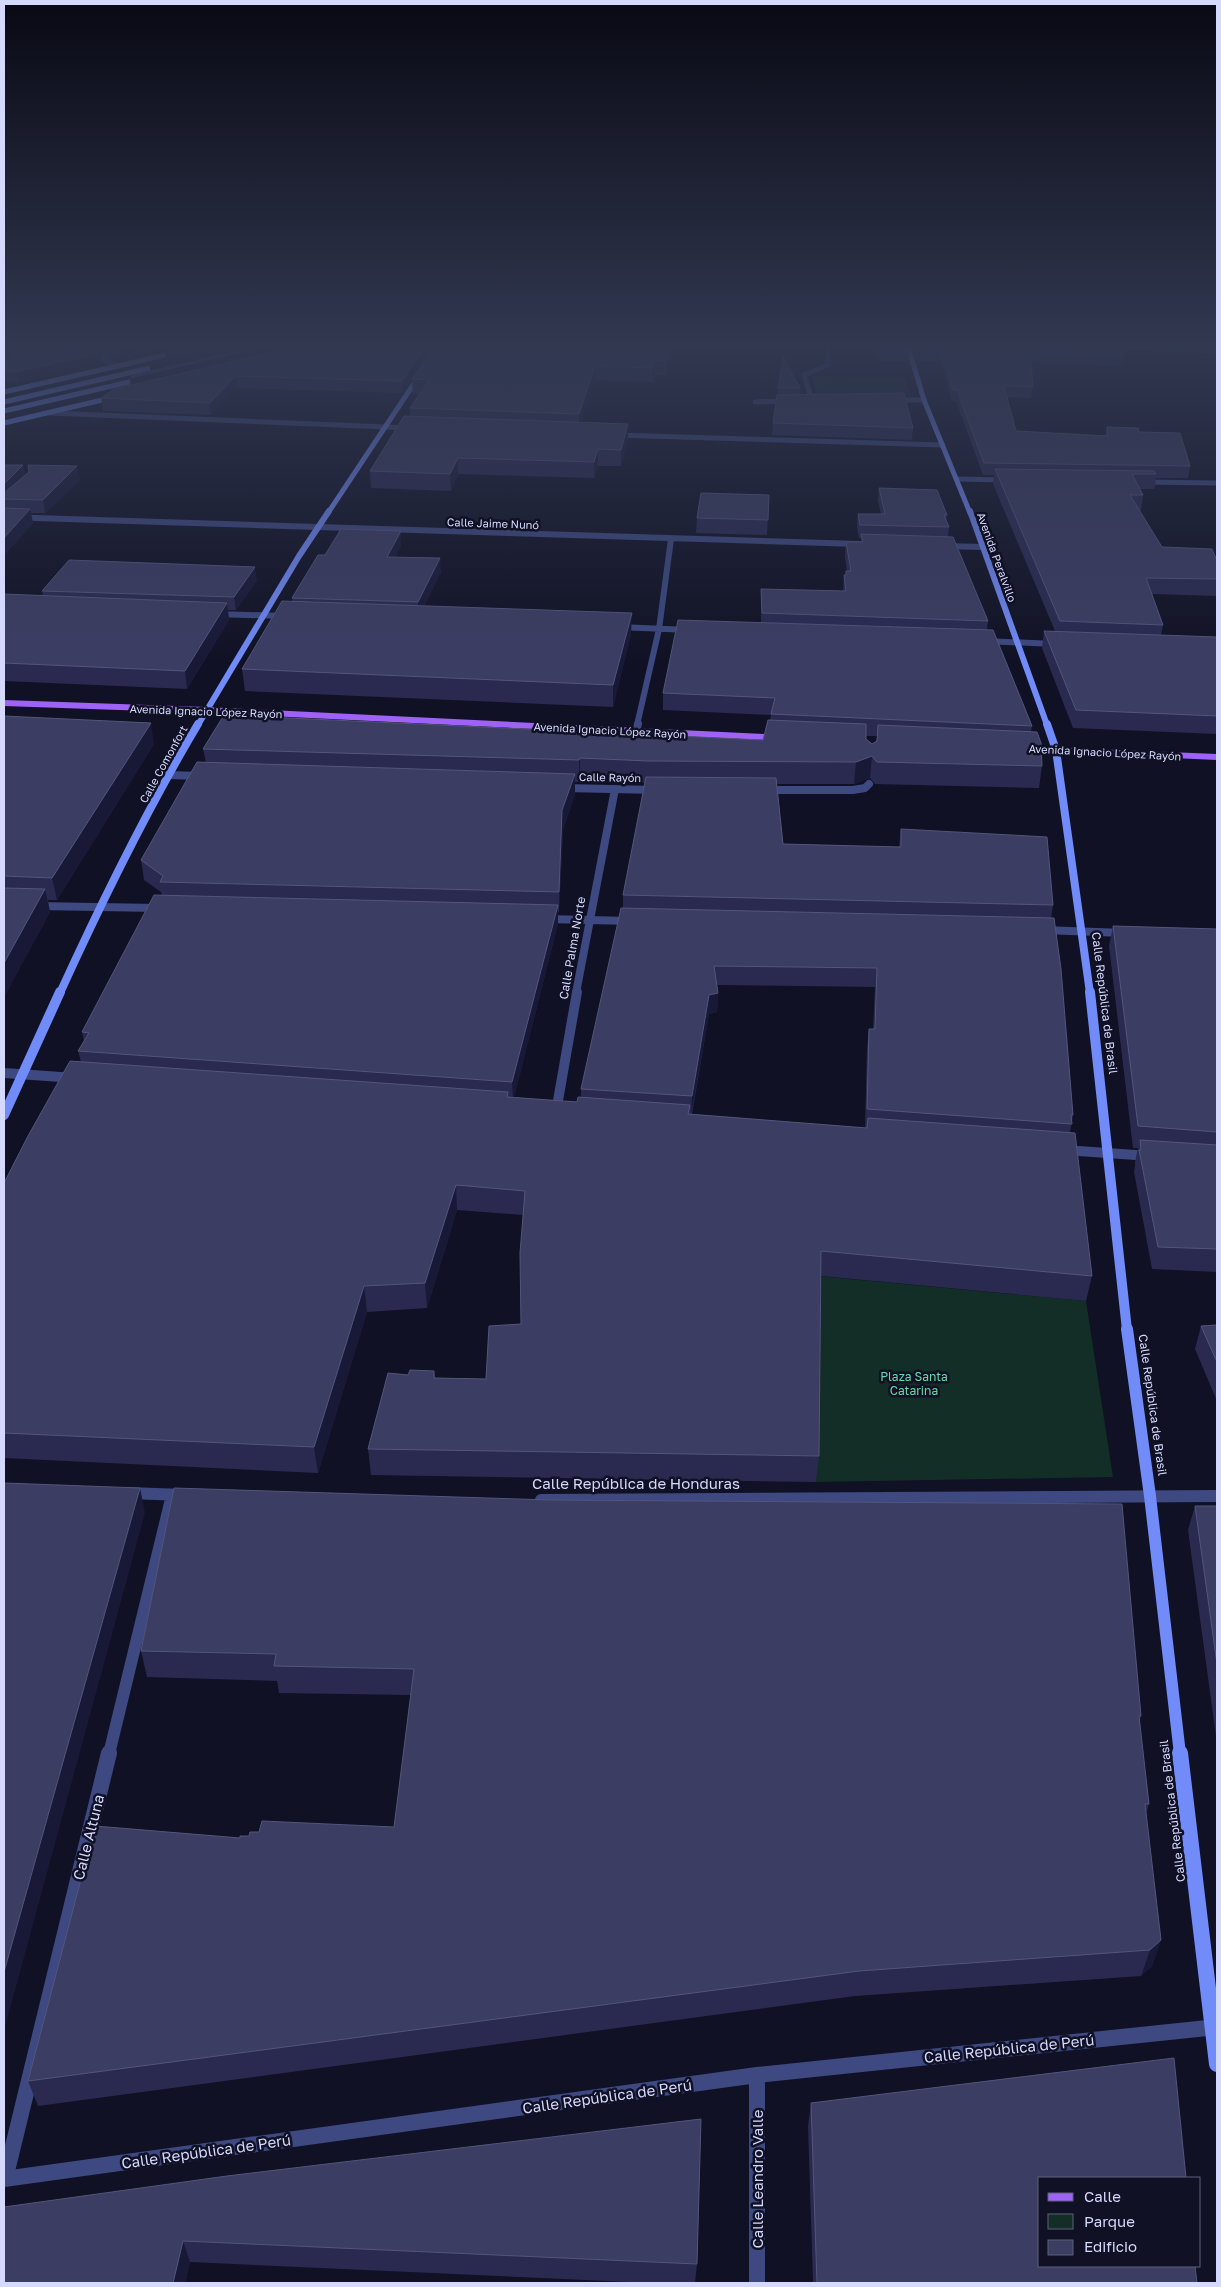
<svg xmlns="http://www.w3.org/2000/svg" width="1221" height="2287" viewBox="0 0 1221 2287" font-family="'Golos Text',sans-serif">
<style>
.green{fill:#132d27}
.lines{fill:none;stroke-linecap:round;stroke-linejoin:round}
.street-far5{stroke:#3d4980;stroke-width:5}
.street-far4{stroke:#3d4980;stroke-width:6}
.street-far3{stroke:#3d4980;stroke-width:8}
.street-far2{stroke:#3d4980;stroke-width:10}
.street-far1{stroke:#3d4980;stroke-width:12}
.street{stroke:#3d4980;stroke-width:16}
.secondary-far5{stroke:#718bf8;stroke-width:5}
.secondary-far4{stroke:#718bf8;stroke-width:6}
.secondary-far3{stroke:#718bf8;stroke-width:8}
.secondary-far2{stroke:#718bf8;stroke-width:10}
.secondary-far1{stroke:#718bf8;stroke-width:12}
.secondary{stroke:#718bf8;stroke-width:16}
.primary{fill:#9f62f7;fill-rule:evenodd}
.wall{fill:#2a2a51;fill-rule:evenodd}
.shaded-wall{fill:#181837}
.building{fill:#3c3d63;stroke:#54557c}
.labels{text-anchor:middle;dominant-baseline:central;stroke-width:5;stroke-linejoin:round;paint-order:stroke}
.far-street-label{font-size:11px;fill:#d5d9fd;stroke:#101124}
.street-label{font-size:12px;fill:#d5d9fd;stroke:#101124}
.park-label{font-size:12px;fill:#64d9a3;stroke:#101124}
.near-street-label{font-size:15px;fill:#d5d9fd;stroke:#101124}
</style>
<rect width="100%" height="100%" fill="#101124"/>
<path class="green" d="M812,376L904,377L912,398L818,397Z
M818,1276L1086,1301L1113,1477L816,1482Z"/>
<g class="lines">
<path class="street-far5" d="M1108,346L1217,351
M116,366L102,358L118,343
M812,400L804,375L828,365V343
M892,400H924
M755,402L790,401
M50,413L411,428
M615,435L943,445
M958,479L1006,480
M1143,482L1217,483"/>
<path class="street-far4" d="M4,517L859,544
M943,546L982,547
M215,614L285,616
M619,627L690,630
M984,641L1055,644
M637,725L659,629L671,539"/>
<path class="street-far3" d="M636,732L638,724
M168,775L202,776
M564,788L657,790
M764,790H853L865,788L869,784
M36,906L159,908
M546,919L631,921
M1043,930L1124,933
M576,993L615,789"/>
<path class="street-far2" d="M4,1073L75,1078
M556,1112L577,992
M1064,1150L1150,1156"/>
<path class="street-far1" d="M128,1493L184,1495
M541,1500L1217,1496
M109,1754L172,1495"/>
<path class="street" d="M757,2075V2283
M4,2179L757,2075L1217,2027
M5,2179L109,1753"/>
<path class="secondary-far5" d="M907,343L924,400L970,513
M4,392L179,352
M4,402L163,365
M4,411L142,379
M4,423L115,397
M328,513L419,376"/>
<path class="secondary-far4" d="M970,511L1047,725
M198,725L299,556L329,511"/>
<path class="secondary-far3" d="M1047,724L1056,750L1090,993
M60,993C102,901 146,811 198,724"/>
<path class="secondary-far2" d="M1090,992L1127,1330
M4,1115L60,992"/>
<path class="secondary-far1" d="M1127,1329L1150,1496L1180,1754"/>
<path class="secondary" d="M1180,1753L1217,2064"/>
<path class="primary" d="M4,700L206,707L784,735L789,738L784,741L206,713L4,706Z
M1022,746L1217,754V760L1018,751L1017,749Z"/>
</g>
<path class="wall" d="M4,343H429L430,353L596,345L597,343H677L666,375H655L653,382L595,380L581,422L628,424V440L621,466H598L594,478L458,474L451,491L371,488L370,471L410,416V408L419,394H413L412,379L403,393L237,388L211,415L103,411L101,398L131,385L130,378L151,371L183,346L182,344L114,360L109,357L108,347L100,354L101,363L18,382L4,381Z
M869,343H907L909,352L908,362H876Z
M912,343H1120L1124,356L1123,366L1031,362L1033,387L1031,398L1007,397L1016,431L1105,436L1107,427L1139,432L1190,466L1188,478H1156L1154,489H1140L1143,495L1141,510H1139L1162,547L1217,561V596L1152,594L1163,625L1161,635L1217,637V734L1073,728L1042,648L1044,631H1055L993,484L994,475H983L956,401H952L941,362H917Z
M778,388H800V394L913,428L912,440L772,435L773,423L778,395Z
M4,465L25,475L80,480L45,513H31L33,523L4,555Z
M879,488L947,515L946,521L949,527L948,537L988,621L987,630L1032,726L1031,732L1042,766L1039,788L875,784L870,778L854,784H777L783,844L899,847L901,829L1053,905L1051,918L1073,1115L1070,1132L1092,1276L1086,1301L821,1276L819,1456L816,1482L371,1475L368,1449L408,1375L434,1371L435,1378L486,1379L521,1324L523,1215L457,1210L427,1308L367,1312L318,1473L4,1458V1183L81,1062L78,1051L84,1041L82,1032L162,895L161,892L144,880L141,860L206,763L203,749L763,740L770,720L771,715L663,710V693L761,623V589L843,591L844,575H846V571H847L845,556L846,542H861V538H859L857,527L858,514H881L878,501ZM866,736H877L876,742L872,744L866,739ZM580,779L645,783L623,895V908L581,1089V1098L577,1102L514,1097L558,924V912H559L563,830L575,794V782H579ZM717,985L875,987L873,1029H869L867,1048L865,1128L692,1114L709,1014L717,1012L718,993Z
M769,495L767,535L696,533L697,518Z
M401,545L395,557L441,572L424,606L631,634L613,707L245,691L242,669L292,601V598L325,555Z
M257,580L236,610H228L229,620L187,689L4,681V594L43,596L42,591Z
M4,716L154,744L57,900H48L50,912L4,997Z
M1113,926L1217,929V1272L1152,1269L1134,1172L1135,1165V1162L1138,1148H1133L1109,946Z
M1217,1325V1401L1195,1349L1201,1326Z
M174,1488L1141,1716L1139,1723L1149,1804L1146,1814L1161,1940L1152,1966L1141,1976L855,1996L38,2106L28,2081L240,1838L249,1836L259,1832L394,1827L411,1695L279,1693L277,1681L147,1677L141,1651Z
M1195,1506H1217V1744L1188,1530Z
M811,2103L1197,2283H813L808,2126Z
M4,2207L697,2264L695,2283H652L190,2262L185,2283H4Z"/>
<path class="shaded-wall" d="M11,343H24L4,361V350Z
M100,343H113L100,354L101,363L18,382L16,372L96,349L97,345Z
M141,343H278L151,373L149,362L166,359L165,350L183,346L182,344L114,360L112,350Z
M279,343H321L131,388L130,378Z
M428,343H429L430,353L403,393L402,381Z
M673,343H677L666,375V361Z
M655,360V375L653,382V368Z
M595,366V380L579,429V414Z
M236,376L237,388L211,415L210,403Z
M628,424V440L621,466V450Z
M598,449V466L594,478V462Z
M458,458V474L451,491L450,474Z
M23,465L26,478L4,499V484Z
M77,466L80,480L45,513L43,500Z
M30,509L33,523L4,555V538Z
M401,531V545L388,571L387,557Z
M440,558L441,572L419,616L418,602Z
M255,567L257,580L236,610L234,597Z
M227,603L229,620L187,689L185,671Z
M632,613L631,634L613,707V685Z
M151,723L154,744L57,900L52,878Z
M872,756L870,778L854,784L856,762Z
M580,758V779L579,782V760Z
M575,774V794L563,830L559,912V892L562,810Z
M45,889L50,912L4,997V963Z
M558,905V924L513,1103L512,1082Z
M718,993L717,1012L709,1014L691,1116L692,1096L709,995Z
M456,1185L457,1210L427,1308L425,1283Z
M364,1286L367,1312L318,1473L314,1447Z
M140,1488L145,1513L4,2031V1972Z
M1161,1940L1152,1966L1141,1976L1150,1950Z
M183,2241L190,2262L185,2283H173Z"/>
<path class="building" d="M4,343H11L4,350Z
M25,343H100L97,345L96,349L100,353L16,372L4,371V360H5Z
M112,343H141L112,350L108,347Z
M274,343H279L130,378L134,375Z
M313,343H428L402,381L236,376L210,403L101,398L114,389Z
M437,343H536L596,345L597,343H673L666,361L655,360L653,368L595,366L579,414L410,408L429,380L412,379Z
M874,343H907L909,352H877Z
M916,343H1120L1124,356L1030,352L1033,387L1004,386L1016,431L1108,436L1107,427L1138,428L1139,432L1180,433L1190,466L984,463L957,390H953L942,352H918Z
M783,356L800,388H778Z
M904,393L913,428L773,423L777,395Z
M404,416L628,424L621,450L598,449L594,462L458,458L450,474L370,471Z
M4,465H23L4,484Z
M28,465L77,466L43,500L4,499V493L29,472Z
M995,469L1154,471L1156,474H1132L1143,495H1130L1162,547L1212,549L1217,561V579L1146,578L1163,625L1060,621Z
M879,488L937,490L947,515H944L949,527L860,525L858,514H885Z
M701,493L769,495L768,520L697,518Z
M4,508L30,509L4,538Z
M341,529L401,531L387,557L440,558L418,602L292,598L318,555H325Z
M861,534L953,537L988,621L762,613L761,589L846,591L844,575H846V571H851L846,542H863Z
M69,560L255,567L234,597L42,591Z
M4,594L227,603L185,671L4,663Z
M282,601L632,613L613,685L242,669Z
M678,620L993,630L1032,726L771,714L775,698L663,693Z
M1044,631L1217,637V716L1076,710Z
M224,715L763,740L768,720L866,724V739L872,744L877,741L878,725L1037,732L1041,743L1042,766L877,762L872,756L856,762L648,761L580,758L579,760L203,749Z
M4,716L151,723L52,878L4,876Z
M197,762L575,774L562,810L559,892L160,882L163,876L141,860Z
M646,777L776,778L783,844L901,847V829L1047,837L1053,905L623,895Z
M4,888L45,889L4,963Z
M154,895L558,905L512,1082L78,1051L89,1033L82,1032Z
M621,908L1054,918L1061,969L1073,1115H1071L1072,1124L867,1109L869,1029H875L877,968L714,966L718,993L709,995L692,1096L581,1089Z
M1113,926L1217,929V1132L1138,1126Z
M70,1061L508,1092L507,1097L577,1102L578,1097L690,1105L688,1114L867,1128L868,1118L1075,1133L1092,1276L821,1251L819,1456L368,1449L388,1373L408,1375L410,1370L434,1371V1378L486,1379L489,1326L521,1324L520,1253L525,1191L456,1185L425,1283L364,1286L314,1447L4,1433V1183L28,1136Z
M1140,1140L1217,1145V1249L1158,1247L1139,1150H1141Z
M1217,1325V1362L1201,1326Z
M4,1483L140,1488L4,1972Z
M174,1488L550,1500L1122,1504L1141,1716H1139L1149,1804H1145L1161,1940L1150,1950L859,1971L28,2081L95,1826L240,1838V1836H249L250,1832H259L262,1821L394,1827L414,1669L274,1666L276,1654L141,1651Z
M1195,1506H1217V1664Z
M1174,2058L1186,2178H1040V2266H1195L1197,2283H817L811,2103Z
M701,2119L697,2264L183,2241L173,2283H4V2207L227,2176Z"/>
<linearGradient id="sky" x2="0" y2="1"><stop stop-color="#090914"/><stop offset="0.52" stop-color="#313850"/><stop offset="1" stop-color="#313850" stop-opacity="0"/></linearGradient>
<rect width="1221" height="663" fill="url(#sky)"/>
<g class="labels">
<g class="far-street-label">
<text transform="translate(493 523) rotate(2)">Calle Jaime Nunó</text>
<text transform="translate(997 557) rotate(70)">Avenida Peralvillo</text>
<text transform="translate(206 711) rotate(2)">Avenida Ignacio López Rayón</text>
<text transform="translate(610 730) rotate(3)">Avenida Ignacio López Rayón</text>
<text transform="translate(1105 752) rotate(3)">Avenida Ignacio López Rayón</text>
<text transform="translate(163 764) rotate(-61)">Calle Comonfort</text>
<text transform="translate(610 777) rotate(1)">Calle Rayón</text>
</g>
<g class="street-label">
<text transform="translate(572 948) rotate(-80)">Calle Palma Norte</text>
<text transform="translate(1105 1003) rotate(83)">Calle República de Brasil</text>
<text transform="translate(1153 1405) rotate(82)">Calle República de Brasil</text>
<text transform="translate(1172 1811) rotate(-97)">Calle República de Brasil</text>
</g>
<g class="park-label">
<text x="914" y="1376">Plaza Santa<tspan x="914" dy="14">Catarina</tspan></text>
</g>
<g class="near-street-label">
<text x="636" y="1483">Calle República de Honduras</text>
<text transform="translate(88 1837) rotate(-76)">Calle Altuna</text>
<text transform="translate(1009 2048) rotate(-6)">Calle República de Perú</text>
<text transform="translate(607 2096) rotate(-8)">Calle República de Perú</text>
<text transform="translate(206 2151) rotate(-8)">Calle República de Perú</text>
<text transform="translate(757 2179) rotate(-90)">Calle Leandro Valle</text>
</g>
</g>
<rect width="1221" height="2287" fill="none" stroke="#d5d9fd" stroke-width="10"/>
<rect x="1038" y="2177" width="162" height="90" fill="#101124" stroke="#5f617b"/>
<rect x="1048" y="2193" width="25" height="8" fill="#9f62f7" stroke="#5f617b"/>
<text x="1084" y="2202" font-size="15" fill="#d5d9fd">Calle</text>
<rect x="1048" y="2214" width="25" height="15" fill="#132d27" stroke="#5f617b"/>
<text x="1084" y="2227" font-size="15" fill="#d5d9fd">Parque</text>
<rect x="1048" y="2240" width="25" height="15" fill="#3c3d63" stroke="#5f617b"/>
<text x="1084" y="2252" font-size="15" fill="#d5d9fd">Edificio</text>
</svg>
